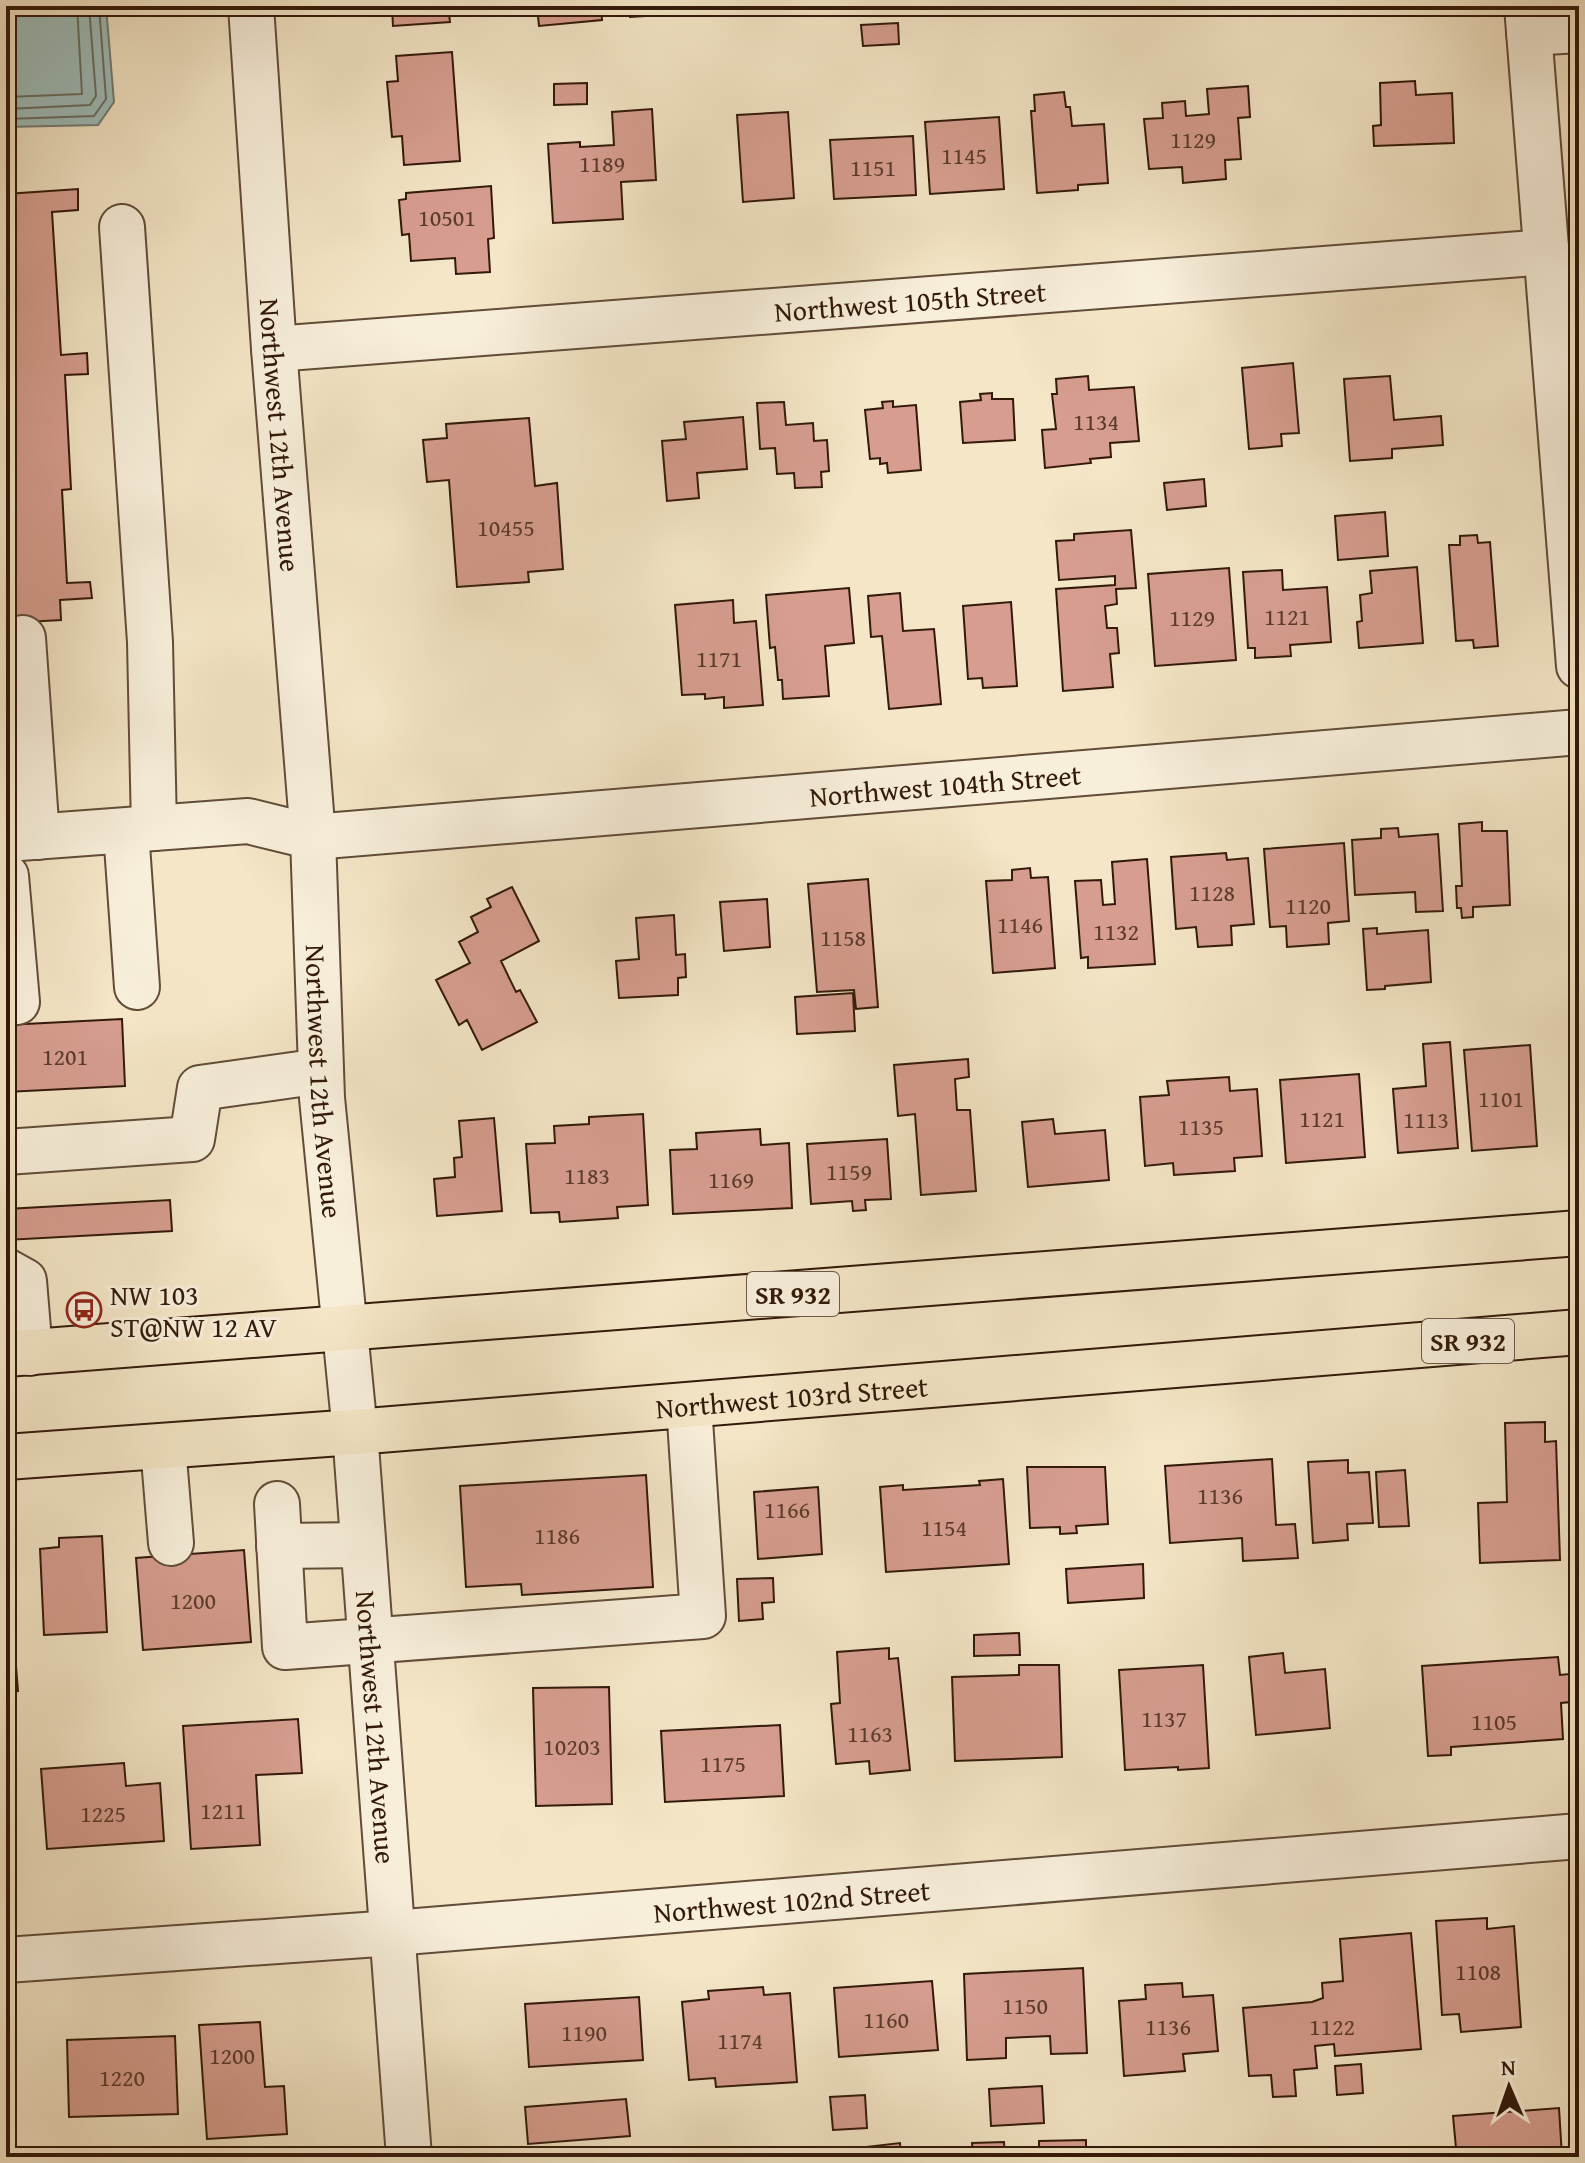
<svg xmlns="http://www.w3.org/2000/svg" width="1585" height="2163" viewBox="0 0 1585 2163" font-family="'Gentium Book Plus',serif">
<style>
.water{fill:#9ebebc;stroke:#737c74;stroke-width:2}
.lines{fill:none;stroke-linecap:round;stroke-linejoin:round}
.shore{stroke:#686c62;stroke-width:2}
.building{fill:#d79e90;stroke:#321909;stroke-width:2}
.minor-casing{stroke:#624c38;stroke-width:48}
.major-casing{stroke:#321909;stroke-width:48}
.minor{stroke:#f8efdb;stroke-width:44}
.major{stroke:#f4e6c7;stroke-width:44}
.labels{text-anchor:middle;dominant-baseline:central;stroke-width:6;stroke-linejoin:round;paint-order:stroke}
.number-label{font-size:24px;fill:#5b3a2b}
.shield{fill:#f8efdb;stroke:#6d5948;stroke-width:2}
.shield-label{font-size:26px;font-weight:bold;fill:#321909}
.street-label{font-size:28px;fill:#321909;stroke:#f8efdb}
.poi-label{font-size:28px;fill:#321909;stroke:#f8efdb;text-anchor:start}
</style>
<rect width="100%" height="100%" fill="#f4e6c7"/>
<filter id="stains"><feTurbulence type="fractalNoise" baseFrequency=".0025" numOctaves="4"/><feColorMatrix values="0 0 0 0 .2 0 0 0 0 .09 0 0 0 0 .02 0 0 0 .5 -.17"/></filter>
<radialGradient id="worn" r=".72"><stop offset=".6" stop-color="#630" stop-opacity="0"/><stop offset="1" stop-color="#630" stop-opacity=".3"/></radialGradient>
<path class="water" d="M6,6H106L114,102L98,125L6,127Z"/>
<g class="lines">
<path class="shore" d="M6,97L82,94L77,6
M6,109L90,105L96,96L89,6
M6,119L94,116L106,99L99,6"/>
</g>
<path class="building" d="M392,6H448L450,22L393,26Z
M537,6H601L602,20L539,26Z
M629,6H678V14L630,17Z
M842,6H888V12L843,15Z
M898,23L899,44L863,46L861,25Z
M452,52L460,161L404,165L402,136L392,137L387,82L398,81L396,56Z
M1415,81L1416,95L1452,93L1454,143L1374,146L1373,126L1381,125L1380,83Z
M587,83V104L554,105V84Z
M1248,86L1250,117L1238,118L1241,159L1225,160L1226,179L1183,183L1182,167L1149,169L1144,119L1163,118L1162,103L1185,101L1186,116L1209,114L1207,89Z
M1064,92L1066,107H1070L1072,126L1104,124L1108,183L1078,185V190L1037,193L1031,111H1035L1034,95Z
M652,109L656,180L621,182L623,219L553,223L548,144L580,142V147L614,145L612,112Z
M788,112L794,198L743,202L737,115Z
M999,117L1004,189L930,194L925,122Z
M913,136L916,195L834,199L830,140Z
M491,186L494,238L488,239L490,272L456,274L455,258L411,261L409,234L402,235L399,200L406,199V193Z
M78,189V210L52,212L61,355L87,353L88,374L65,375L71,489L62,490L67,583L90,582L92,598L60,600L61,620L8,623L6,194Z
M1293,363L1299,433L1281,434L1282,446L1249,449L1242,368Z
M1088,376L1089,390L1134,387L1139,441L1110,443L1111,457L1090,459L1091,463L1045,468L1042,430L1056,429L1052,394H1057L1056,379Z
M1390,376L1394,420L1441,416L1443,445L1392,449V458L1350,461L1344,379Z
M992,393V399H1013L1015,440L963,443L960,402L981,400L980,394Z
M893,401V407L916,405L921,470L888,473L887,463L880,464V458L870,459L865,410L883,408L882,402Z
M784,402L786,425L813,423L814,441L827,440L829,471L821,472L822,487L795,488L794,473L777,474L775,448L760,449L757,403Z
M743,417L747,469L697,473L699,498L667,501L662,441L686,439L684,422Z
M529,418L535,486L557,483L563,569L528,572L529,582L457,587L449,480L427,482L423,440L447,438L446,424Z
M1204,479L1206,506L1167,510L1164,483Z
M1385,512L1388,556L1338,560L1335,516Z
M1131,530L1136,588L1116,589L1117,604L1105,606L1107,628H1117L1119,653L1110,654L1113,687L1063,691L1056,589L1115,585V576L1059,580L1056,541L1074,540V534Z
M1477,535L1478,543L1490,542L1498,646L1474,648L1473,640L1456,641L1449,545H1460V536Z
M1417,567L1423,643L1359,648L1357,622L1362,621L1360,595L1372,593L1370,571Z
M1229,568L1236,660L1155,666L1148,574Z
M1282,570L1283,590L1327,587L1331,642L1290,645L1291,656L1255,658V648H1248L1243,572Z
M849,588L854,643L825,646L829,696L783,699L782,680H778L775,647L770,648L766,595Z
M900,593L903,631L934,629L941,704L889,709L882,636L871,637L868,596Z
M733,600L734,623L756,621L763,705L724,708V697L705,699V694L682,695L675,605Z
M1011,602L1017,686L983,688L982,678L968,679L963,606Z
M1482,822V831H1507L1510,905L1473,907V917L1462,918L1461,908H1457L1456,886H1462L1459,824Z
M1398,828L1399,837L1438,834L1443,911L1416,912L1415,892L1355,895L1352,840L1381,838V829Z
M1344,843L1349,921L1328,923L1329,944L1287,947L1286,926L1270,927L1264,849Z
M1226,853L1227,860L1248,858L1254,924L1231,926L1232,945L1198,947L1196,927L1176,929L1171,857Z
M1147,859L1155,964L1088,968V957L1081,958L1075,881L1101,880L1103,905L1115,904L1112,862Z
M1030,868L1031,878L1048,877L1055,968L993,973L986,881L1012,880V870Z
M868,879L878,1007L856,1009L854,990L817,992L808,884Z
M512,887L539,941L501,961L516,992L520,990L537,1022L482,1050L467,1020L459,1025L436,980L470,963L459,942L478,932L471,917L491,907L487,899Z
M767,899L770,947L724,951L720,902Z
M674,915L676,955L685,954L686,977L678,978V995L619,998L616,961L639,959L636,918Z
M1377,928V934L1428,930L1431,982L1385,986V989L1367,990L1363,929Z
M853,993L855,1031L797,1034L795,997Z
M122,1019L125,1086L6,1092V1025Z
M1450,1042L1458,1148L1398,1153L1393,1089L1426,1086L1423,1044Z
M1530,1045L1537,1146L1472,1151L1464,1050Z
M968,1059L969,1077L955,1079L957,1110H970L976,1191L921,1195L915,1114L898,1116L894,1065Z
M1359,1074L1365,1157L1286,1163L1280,1080Z
M1229,1077L1230,1091L1257,1089L1262,1156L1234,1158L1235,1171L1174,1175L1173,1163L1145,1166L1140,1097L1169,1095L1167,1081Z
M643,1114L648,1205L617,1207L618,1218L560,1222L559,1212L531,1213L526,1144L555,1143L554,1126L589,1124V1117Z
M494,1118L502,1211L437,1216L434,1179L455,1177L454,1158L462,1157L459,1121Z
M1053,1119L1055,1134L1105,1130L1109,1180L1028,1187L1022,1122Z
M760,1129L761,1145L789,1143L792,1208L673,1214L670,1150L697,1149L696,1133Z
M887,1139L891,1199L865,1200L866,1210L853,1211L852,1201L811,1204L807,1144Z
M170,1200L172,1231L6,1240V1209Z
M1545,1422V1442L1556,1441L1560,1560L1480,1563L1478,1503L1507,1502L1505,1423Z
M1272,1459L1276,1525L1295,1524L1298,1558L1243,1561L1242,1538L1170,1543L1165,1466Z
M1348,1460V1473L1369,1472L1373,1523L1347,1524L1348,1540L1313,1543L1308,1462Z
M1027,1467H1105L1108,1524L1076,1526L1077,1533L1060,1534V1527L1030,1528Z
M1405,1470L1409,1526L1379,1527L1376,1472Z
M646,1475L653,1587L522,1595L521,1584L466,1587L460,1486Z
M1003,1479L1009,1564L886,1572L880,1487L903,1485V1490L980,1485L979,1481Z
M818,1487L822,1554L758,1559L754,1492Z
M102,1536L107,1632L44,1635L40,1549L59,1547V1538Z
M244,1550L251,1642L143,1650L136,1558Z
M6,1553L10,1610L6,1611Z
M1143,1564L1144,1598L1068,1603L1066,1569Z
M773,1578L774,1602L762,1603L763,1619L739,1621L737,1579Z
M1019,1633L1020,1655L974,1656V1635Z
M14,1641L18,1691L6,1692V1642Z
M889,1648V1659L898,1658L910,1770L870,1774L869,1761L836,1764L831,1704L840,1703L837,1652Z
M1283,1653L1285,1673L1325,1669L1330,1728L1256,1735L1249,1657Z
M1558,1657L1560,1675L1569,1674L1571,1702L1561,1703L1563,1739L1451,1747V1755L1428,1756L1422,1666Z
M1019,1665H1059L1062,1757L955,1761L952,1677L1019,1675Z
M1203,1665L1209,1768L1178,1770V1767L1125,1770L1119,1670Z
M609,1687L612,1804L536,1806L533,1688Z
M298,1719L302,1773L256,1775L260,1845L191,1849L183,1726Z
M780,1725L784,1796L665,1802L661,1731Z
M124,1763L126,1786L160,1783L164,1841L47,1849L41,1769Z
M1487,1918V1929L1514,1926L1521,2027L1461,2032L1459,2014L1442,2015L1436,1921Z
M1411,1933L1421,2049L1335,2056L1334,2044L1315,2046L1317,2068L1294,2070L1296,2096L1273,2097L1271,2075L1249,2076L1243,2008L1312,2002L1323,1998L1322,1983L1343,1981L1340,1939Z
M1083,1968L1087,2053L1051,2054L1050,2036L1006,2038V2058L967,2060L964,1974Z
M932,1981L938,2050L839,2057L834,1988Z
M1182,1983L1183,1997L1213,1995L1218,2051L1183,2054L1185,2071L1124,2076L1119,2001L1146,1999L1145,1985Z
M763,1987L764,1995L790,1993L797,2082L716,2087L715,2078L689,2080L682,2002L709,1999L708,1991Z
M639,1997L643,2060L529,2067L525,2004Z
M260,2022L265,2087L284,2086L287,2134L207,2139L199,2025Z
M175,2036L178,2114L69,2117L67,2040Z
M1361,2064L1363,2093L1337,2095L1335,2066Z
M6,2065L11,2117H6Z
M1042,2086L1044,2123L991,2126L989,2089Z
M865,2095L867,2128L833,2130L830,2097Z
M626,2099L630,2136L528,2144L525,2107Z
M1559,2108L1562,2157H1466L1465,2147L1456,2148L1453,2116Z
M1086,2140V2157H1039V2141Z
M1004,2142L1005,2157H973L972,2143Z
M900,2143L901,2157H831L830,2151Z"/>
<g class="lines">
<g class="minor-casing">
<g id="minor">
<path id="s1" d="M251,6L274,349L313,837L322,1098L355,1432L409,2157"/>
<path d="M1527,6L1579,666"/>
<path d="M1529,33L1579,30"/>
<path d="M122,227L150,642L154,828"/>
<path id="s2" d="M274,349L1547,252"/>
<path d="M23,638L37,837"/>
<path d="M126,831L137,987"/>
<path id="s3" d="M6,839L248,821L313,837L1579,732"/>
<path d="M6,876L17,1002"/>
<path d="M6,1152L192,1139L200,1088L321,1071"/>
<path d="M6,1271L24,1281L30,1353"/>
<path d="M163,1446L171,1543"/>
<path d="M277,1504L285,1647L703,1616L689,1405"/>
<path d="M279,1546L363,1545"/>
<path id="s4" d="M6,1960L393,1933L1579,1836"/>
</g>
</g>
<g class="major-casing">
<g id="major">
<path d="M6,1354L1579,1233"/>
<path id="s5" d="M6,1457L355,1432L1579,1332"/>
</g>
</g>
<use href="#minor" class="minor"/>
<use href="#major" class="major"/>
</g>
<defs>
<g id="bus-ring" transform="scale(1.8)"><circle r="9.5" fill="#f8efdb" stroke="#8f2418" stroke-width="1.5"/><path d="M-5-6H5V4H4V6H2V4H-2V6H-4V4H-5ZM-3.5-4V0h7V-4ZM-3.5 1.2v1.5H-2V1.2ZM2 1.2v1.5H3.5V1.2Z" fill="#8f2418"/></g>
</defs>
<g fill-rule="evenodd">
<use href="#bus-ring" x="84" y="1310"/>
</g>
<g class="labels">
<g class="number-label">
<text x="1193" y="139">1129</text>
<text x="964" y="155">1145</text>
<text x="602" y="163">1189</text>
<text x="873" y="167">1151</text>
<text x="447" y="217">10501</text>
<text x="1096" y="421">1134</text>
<text x="506" y="527">10455</text>
<text x="1287" y="616">1121</text>
<text x="1192" y="617">1129</text>
<text x="719" y="658">1171</text>
<text x="1212" y="892">1128</text>
<text x="1308" y="905">1120</text>
<text x="1020" y="924">1146</text>
<text x="1116" y="931">1132</text>
<text x="843" y="937">1158</text>
<text x="65" y="1056">1201</text>
<text x="1501" y="1098">1101</text>
<text x="1322" y="1118">1121</text>
<text x="1426" y="1119">1113</text>
<text x="1201" y="1126">1135</text>
<text x="849" y="1171">1159</text>
<text x="587" y="1175">1183</text>
<text x="731" y="1179">1169</text>
<text x="1220" y="1495">1136</text>
<text x="787" y="1509">1166</text>
<text x="944" y="1527">1154</text>
<text x="557" y="1535">1186</text>
<text x="193" y="1600">1200</text>
<text x="1164" y="1718">1137</text>
<text x="1494" y="1721">1105</text>
<text x="870" y="1733">1163</text>
<text x="572" y="1746">10203</text>
<text x="723" y="1763">1175</text>
<text x="223" y="1810">1211</text>
<text x="103" y="1813">1225</text>
<text x="1478" y="1971">1108</text>
<text x="1025" y="2005">1150</text>
<text x="886" y="2019">1160</text>
<text x="1168" y="2026">1136</text>
<text x="1332" y="2026">1122</text>
<text x="584" y="2032">1190</text>
<text x="740" y="2040">1174</text>
<text x="232" y="2055">1200</text>
<text x="122" y="2077">1220</text>
</g>
<g class="shield">
<rect x="747" y="1272" width="92" height="44" rx="6"/>
<rect x="1422" y="1319" width="92" height="44" rx="6"/>
</g>
<g class="shield-label">
<text x="793" y="1294">SR 932</text>
<text x="1468" y="1341">SR 932</text>
</g>
<g class="street-label">
<text stroke="none"><textPath href="#s2" startOffset="638">Northwest 105th Street</textPath></text>
<text stroke="none"><textPath href="#s1" startOffset="430">Northwest 12th Avenue</textPath></text>
<text stroke="none"><textPath href="#s3" startOffset="944">Northwest 104th Street</textPath></text>
<text stroke="none"><textPath href="#s1" startOffset="1078">Northwest 12th Avenue</textPath></text>
<text stroke="none"><textPath href="#s5" startOffset="788">Northwest 103rd Street</textPath></text>
<text stroke="none"><textPath href="#s1" startOffset="1726">Northwest 12th Avenue</textPath></text>
<text stroke="none"><textPath href="#s4" startOffset="788">Northwest 102nd Street</textPath></text>
</g>
<g class="poi-label">
<text x="110" y="1294">NW 103<tspan x="110" dy="32">ST@NW 12 AV</tspan></text>
</g>
</g>
<rect width="1585" height="2163" fill="none" stroke="#f4e6c7" stroke-width="32"/>
<rect x="8" y="8" width="1569" height="2147" fill="none" stroke="#321909" stroke-width="4"/>
<rect x="16" y="16" width="1553" height="2131" fill="none" stroke="#321909" stroke-width="2"/>
<g transform="translate(1509 2087) rotate(358)" stroke="#f8efdb" stroke-width="6" paint-order="stroke">
<path d="M0-6L14 30L0 20L-14 30Z" fill="#321909"/>
<text y="-12" font-size="22" font-weight="bold" text-anchor="middle" fill="#321909">N</text>
</g>
<rect width="100%" height="100%" filter="url(#stains)"/>
<rect width="100%" height="100%" fill="url(#worn)"/>
</svg>
